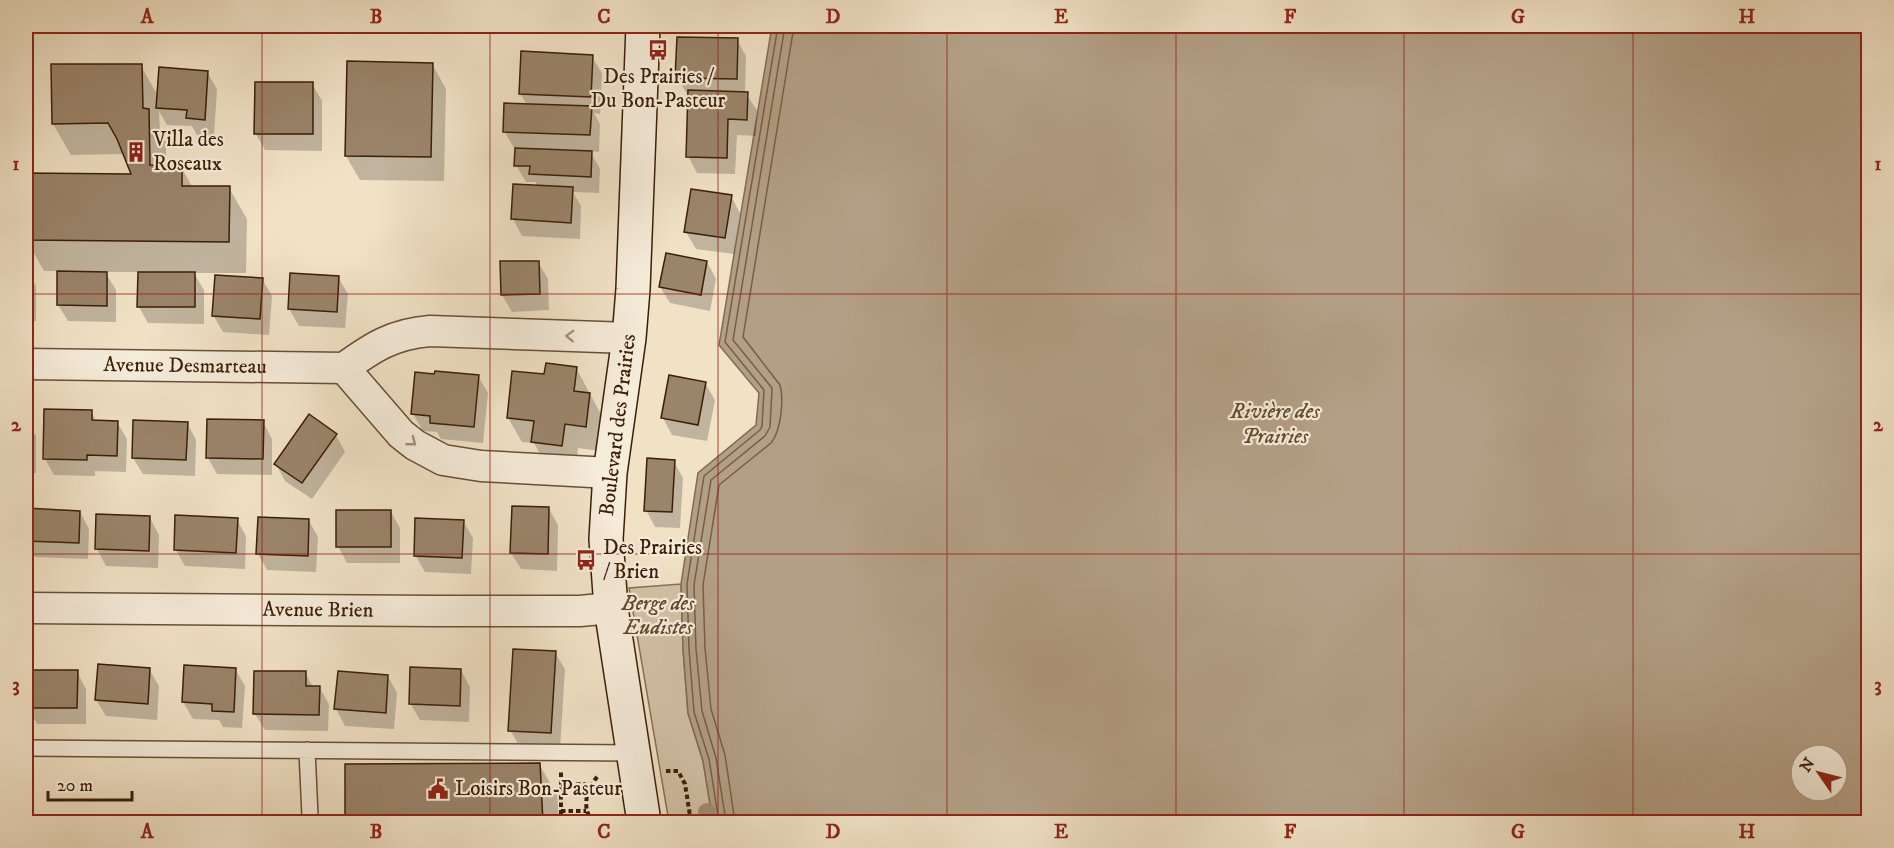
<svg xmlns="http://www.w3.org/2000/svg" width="1894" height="848" viewBox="0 0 1894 848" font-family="'IM FELL DW Pica',serif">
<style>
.green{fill:#d2c1a6;stroke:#867056;stroke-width:1.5}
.water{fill:#b39f85;stroke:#836b53;stroke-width:1.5;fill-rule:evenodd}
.shadow{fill:#0003}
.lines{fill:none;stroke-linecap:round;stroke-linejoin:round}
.shore{stroke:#775e46;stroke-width:1.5}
.building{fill:#9a846a;stroke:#3b1e07;stroke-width:1.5}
.lane-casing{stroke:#684f37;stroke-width:18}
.street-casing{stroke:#684f37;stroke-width:33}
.secondary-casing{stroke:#3b1e07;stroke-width:36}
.path{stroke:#3b1e07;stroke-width:4;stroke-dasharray:4.5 3;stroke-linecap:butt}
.lane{stroke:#f6ecda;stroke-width:15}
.street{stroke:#f6ecda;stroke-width:30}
.secondary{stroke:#f6ecda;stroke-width:33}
.tree{fill:#a28d73}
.oneway{stroke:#a28f7b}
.grid{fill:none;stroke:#8f2418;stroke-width:1.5;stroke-opacity:0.55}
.labels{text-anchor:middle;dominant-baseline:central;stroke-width:4.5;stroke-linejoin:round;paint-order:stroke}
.poi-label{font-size:21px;fill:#3b1e07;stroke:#f6ecda;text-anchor:start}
.street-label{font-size:21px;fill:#3b1e07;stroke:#f6ecda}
.park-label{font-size:21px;font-style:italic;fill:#61472f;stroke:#f6ecda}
.water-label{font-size:22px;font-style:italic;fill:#654b33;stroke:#f6ecda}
.neatline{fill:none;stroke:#8f2418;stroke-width:2}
.grid-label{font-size:20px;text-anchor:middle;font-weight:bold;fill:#8f2418}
</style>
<rect width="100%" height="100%" fill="#f1e2c6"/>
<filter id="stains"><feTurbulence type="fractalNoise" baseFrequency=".00333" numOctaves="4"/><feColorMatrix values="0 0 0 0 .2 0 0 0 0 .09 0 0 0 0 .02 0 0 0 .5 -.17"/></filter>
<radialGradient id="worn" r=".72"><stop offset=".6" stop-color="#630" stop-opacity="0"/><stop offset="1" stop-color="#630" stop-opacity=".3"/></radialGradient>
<path class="green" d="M681,584L683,649L688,713L703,761L713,822H669L629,588Z"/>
<path class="water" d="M772,26H1868V822H713L703,761L688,713L683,649L681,584L698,473L756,425L759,393L719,345ZM1801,755H1837V791H1801Z"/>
<path class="shadow" d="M737,40L746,56L745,93L757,110L756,136L737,135L735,174L697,173L688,156L690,94H687L677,77Z
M592,57L602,73L600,114L594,113L600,124L599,152L590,151L600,169L599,193L573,192L581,206L580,239L522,236L513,219L515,185L538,187L535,182H526L516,165V148H514L504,131L527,105L520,93Z
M432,64L446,89L444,181L360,180L346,156Z
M141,66L158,96L207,72L217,89L214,136L197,135L192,126L167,125L159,111L160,131L166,142V167H181L193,188H229L247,219L246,273H194L204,290V324L148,323L139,307V272H105L116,290V322L68,321L58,305L59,271H44L26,239L27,174L133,175L125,154L71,155L53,124Z
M312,84L322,101V151L265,150L256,134Z
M731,196L740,213L734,254L696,249L686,232Z
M538,262L548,279L549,310L512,312L502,295Z
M707,262L716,279L710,311L670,303L660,287Z
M26,269L36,286V321H26Z
M338,277L348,294L345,328L299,326L289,309Z
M262,279L272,296L269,335L223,332L213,315Z
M576,368L603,418L600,451L578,448L576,470L547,467L534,443L522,442L508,418Z
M478,376L488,393L483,443L441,439L437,432L423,431L413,414Z
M705,383L715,400L707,441L672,435L663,418Z
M91,412L97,422H117L127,439L126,472L95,471V476L54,475L45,459Z
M26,419L36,436V473H26Z
M263,422L272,439V475L217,474L208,458Z
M187,423L196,440L195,476L143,474L133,458Z
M336,435L345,452L312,499L285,481L276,464Z
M674,462L683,478L680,528L655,527L646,510Z
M549,509L558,525L557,571L521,569L511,553Z
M26,510L80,512L89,529L88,559L35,557L26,541Z
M391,512L400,528V563H347L338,546Z
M98,516L150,518L159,535L158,568L106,566L97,549Z
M237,520L246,536L245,569L185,566L176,550Z
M309,521L318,537L316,572L267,570L258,554Z
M463,521L473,538L471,574L425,572L415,555Z
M555,653L565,669L560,749L520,747L510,730Z
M149,669L159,686L157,720L106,716L96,700Z
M235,669L245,686L242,728L223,727L219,720L193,719L183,702Z
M461,670L470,687L469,722L420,720L410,703Z
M77,672L86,689V724H37L27,707Z
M305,673L313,687H319L329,704L328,731L265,730L255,714Z
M388,676L397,693L394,729L345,726L336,709Z
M539,764L557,795L559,822H347V765Z"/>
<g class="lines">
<path class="shore" d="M719,822L709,759L694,712L689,649L687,584L704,476L760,430L762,426L764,390L725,342L778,26
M726,822L716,758L702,711L696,649L694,585L711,480L765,436L770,427L772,388L733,340L785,26
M735,822L725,755L711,709L705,648L703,585L719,485L771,443C781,431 784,400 780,385L743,337L794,26"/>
</g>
<path class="building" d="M677,37L738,38L737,79L675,78Z
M521,51L593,55L591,97L519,94Z
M347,61L433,63L431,157L345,156Z
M51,64H142L143,108L149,109L150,165L182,166V186H230L229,242L26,240V173L131,174L117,139L108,123L52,124Z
M159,67L208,71L205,120L186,118L187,110L156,108Z
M255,82H313V134H254Z
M688,90L748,92L747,120L728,119L727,158L686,157Z
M504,103L592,106L590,135L503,132Z
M515,148L592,151L591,177L529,174L530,166H514Z
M513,184L573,187L571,223L511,219Z
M691,189L732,195L725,238L684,232Z
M666,253L707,261L701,295L659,287Z
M500,261H539L540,294L501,295Z
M57,271L107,272V306L57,305Z
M138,272H195V307H137Z
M290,273L339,276L337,312L288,309Z
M215,275L263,278L260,319L212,316Z
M546,363L577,367L574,391L590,393L586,427L565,424L562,446L531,442L534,421L507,418L512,371L544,374Z
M435,371L479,375L474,427L430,423V416L411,414L415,372L434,374Z
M669,375L706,382L698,425L661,418Z
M44,409L92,410V420L118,421L117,456L87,455V460L43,459Z
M309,414L337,434L302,483L274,464Z
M207,419L264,420L263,459L206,458Z
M133,420L188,422L186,460L132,458Z
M647,458L675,460L672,512L644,511Z
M512,506L549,507L548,554L510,553Z
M26,508L80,511L79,543L26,541Z
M336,510H391V547H336Z
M96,514L150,516L149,551L95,549Z
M175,515L238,518L236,553L174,550Z
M258,517L309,519L308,556L256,554Z
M415,518L464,520L462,558L414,556Z
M513,649L556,651L551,733L508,731Z
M98,664L150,668L148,704L95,700Z
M184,665L236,668L234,712L212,711V704L182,702Z
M410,667L461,669L460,706L409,704Z
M26,670H78L77,708H26Z
M254,671H306V686H320L319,715L253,714Z
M338,671L388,675L386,713L334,709Z
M540,763L543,822H345V764Z"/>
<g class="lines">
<g class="lane-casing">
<path id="lane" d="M26,748L633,753
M307,750L310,816L312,822"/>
</g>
<g class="street-casing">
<g id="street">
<path id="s1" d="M26,364L344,368C373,347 393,334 430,331L629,338"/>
<path d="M344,368L401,434L415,445L443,460L481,466L610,473"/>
<path id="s2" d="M26,608L435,611H580L611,608"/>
</g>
</g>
<g class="secondary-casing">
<path id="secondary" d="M643,26L633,289L629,338L610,473L606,539L611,608L644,822"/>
</g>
<path class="path" d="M666,771H678L685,784L691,822
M561,785L584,784L590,787
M561,811H586
M561,822V772
M593,822C581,808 586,788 599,775"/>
<use href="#lane" class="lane"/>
<use href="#street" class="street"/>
<use href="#secondary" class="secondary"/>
</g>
<circle class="tree" cx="707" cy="812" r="9"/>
<defs><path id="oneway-chevron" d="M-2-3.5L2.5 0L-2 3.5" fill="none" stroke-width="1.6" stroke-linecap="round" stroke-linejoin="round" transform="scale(1.5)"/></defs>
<g class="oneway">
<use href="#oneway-chevron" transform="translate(570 336) rotate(-178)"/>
<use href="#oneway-chevron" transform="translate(412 442) rotate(38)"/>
</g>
<path class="grid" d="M262,26V822M490,26V822M718,26V822M947,26V822M1176,26V822M1404,26V822M1633,26V822M26,294H1868M26,554H1868"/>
<defs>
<g id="bus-bare" transform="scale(1.62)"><path d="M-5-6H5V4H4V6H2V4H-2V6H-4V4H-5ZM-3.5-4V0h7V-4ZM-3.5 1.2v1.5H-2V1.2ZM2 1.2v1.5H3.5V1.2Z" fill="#8f2418" stroke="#f6ecda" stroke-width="2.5" paint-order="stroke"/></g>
<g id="building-bare" transform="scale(1.62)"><path d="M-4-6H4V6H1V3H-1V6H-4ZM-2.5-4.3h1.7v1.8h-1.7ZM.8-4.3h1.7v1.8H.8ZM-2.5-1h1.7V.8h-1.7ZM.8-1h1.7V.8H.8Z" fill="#8f2418" stroke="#f6ecda" stroke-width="2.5" paint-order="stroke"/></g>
<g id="civic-bare" transform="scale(1.62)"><path d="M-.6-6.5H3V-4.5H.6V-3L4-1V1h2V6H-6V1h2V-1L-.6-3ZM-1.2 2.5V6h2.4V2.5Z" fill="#8f2418" stroke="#f6ecda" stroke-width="2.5" paint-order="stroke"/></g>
</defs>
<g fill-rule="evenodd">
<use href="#bus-bare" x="658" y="50"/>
<use href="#building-bare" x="136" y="152"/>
<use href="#bus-bare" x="586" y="560"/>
<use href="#civic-bare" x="438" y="789"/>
</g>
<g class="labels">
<g class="poi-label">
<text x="658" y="77" text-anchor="middle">Des Prairies /<tspan x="658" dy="24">Du Bon-Pasteur</tspan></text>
<text x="153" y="140">Villa des<tspan x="153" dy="24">Roseaux</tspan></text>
<text x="603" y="548">Des Prairies<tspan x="603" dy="24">/ Brien</tspan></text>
<text x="455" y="789">Loisirs Bon-Pasteur</text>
</g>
<g class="street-label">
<text stroke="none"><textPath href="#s1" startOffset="159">Avenue Desmarteau</textPath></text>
<text transform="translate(618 425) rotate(-83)">Boulevard des Prairies</text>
<text stroke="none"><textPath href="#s2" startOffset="292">Avenue Brien</textPath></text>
</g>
<g class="park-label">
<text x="658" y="604">Berge des<tspan x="658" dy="24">Eudistes</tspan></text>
</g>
<g class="water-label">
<text x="1275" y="411">Rivière des<tspan x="1275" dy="25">Prairies</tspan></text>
</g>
</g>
<rect width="1894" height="848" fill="none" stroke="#f1e2c6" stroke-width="66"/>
<g transform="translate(1819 773) rotate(305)"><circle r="28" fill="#f6ecda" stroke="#ab9a86" stroke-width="1.5"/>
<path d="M0-4.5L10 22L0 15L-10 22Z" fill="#8f2418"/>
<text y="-9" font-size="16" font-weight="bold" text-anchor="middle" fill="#3b1e07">N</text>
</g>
<path d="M48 791v9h84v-9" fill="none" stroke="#3b1e07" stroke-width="3"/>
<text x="57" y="791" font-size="18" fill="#3b1e07" stroke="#f6ecda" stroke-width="4.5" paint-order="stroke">20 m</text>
<rect x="33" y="33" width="1828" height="782" class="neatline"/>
<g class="grid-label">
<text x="147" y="23">A</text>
<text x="376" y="23">B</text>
<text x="604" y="23">C</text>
<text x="833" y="23">D</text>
<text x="1061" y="23">E</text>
<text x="1290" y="23">F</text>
<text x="1518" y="23">G</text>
<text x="1747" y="23">H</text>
<text x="16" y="170">1</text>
<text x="1878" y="170">1</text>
<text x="16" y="431">2</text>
<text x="1878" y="431">2</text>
<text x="16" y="691">3</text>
<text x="1878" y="691">3</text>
<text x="147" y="838">A</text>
<text x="376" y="838">B</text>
<text x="604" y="838">C</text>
<text x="833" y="838">D</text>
<text x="1061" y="838">E</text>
<text x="1290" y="838">F</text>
<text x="1518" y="838">G</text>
<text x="1747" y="838">H</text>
</g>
<rect width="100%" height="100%" filter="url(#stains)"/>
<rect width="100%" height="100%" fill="url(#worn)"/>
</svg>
